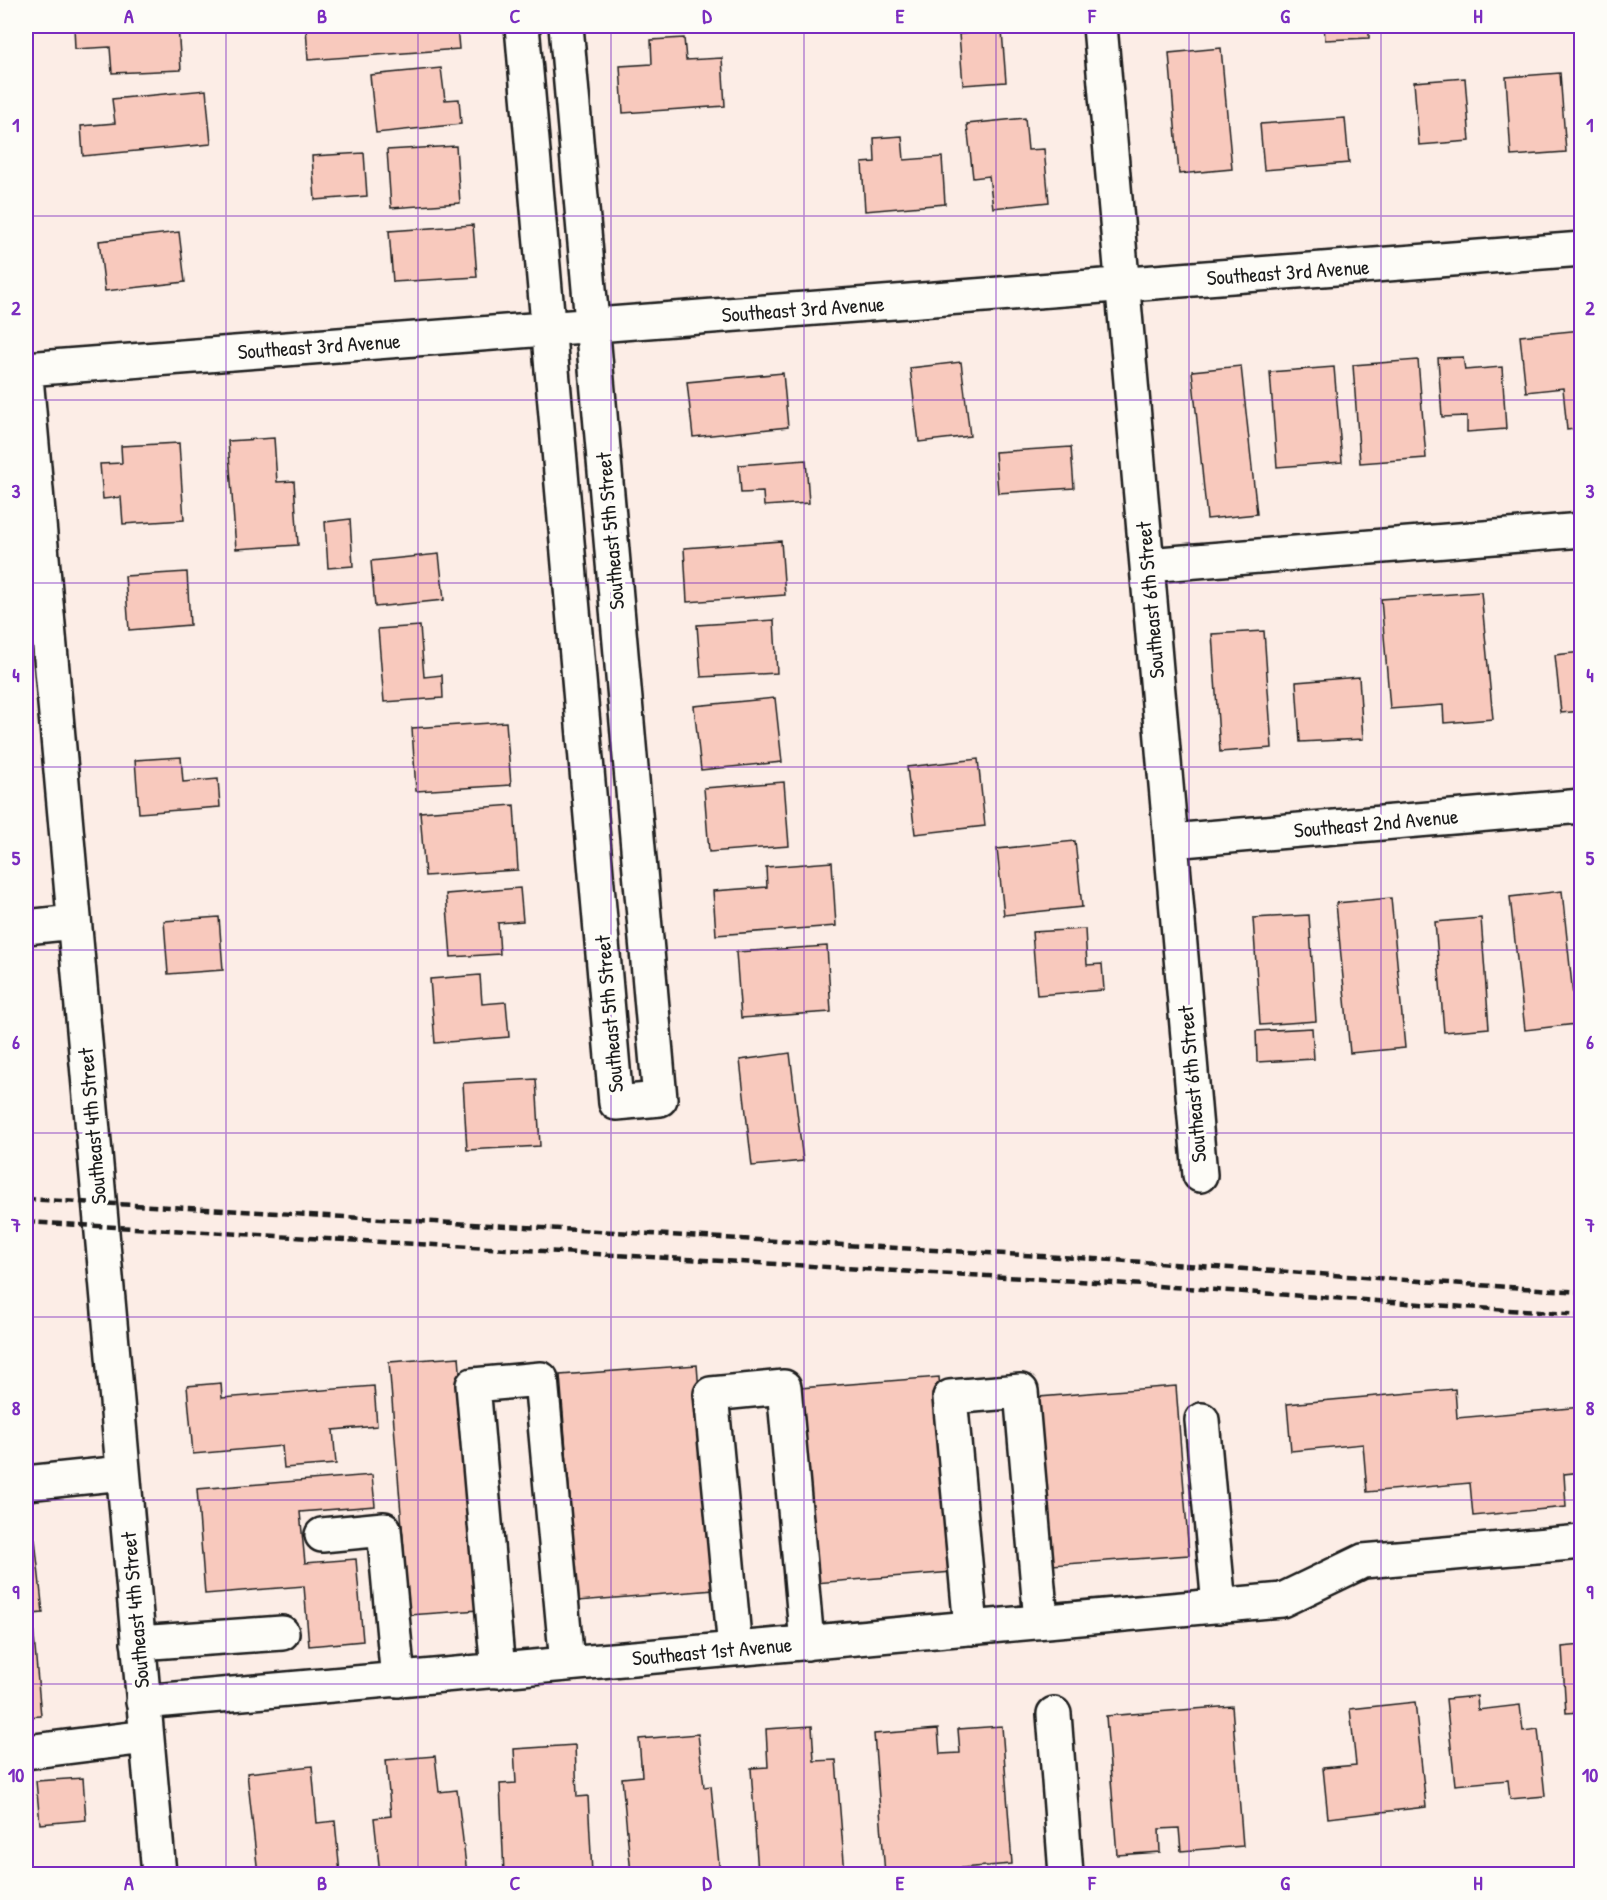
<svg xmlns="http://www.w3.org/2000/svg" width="1607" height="1900" viewBox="0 0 1607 1900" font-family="'Patrick Hand',sans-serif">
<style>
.building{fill:#f8c9bd;stroke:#1c1c1c;stroke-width:1.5}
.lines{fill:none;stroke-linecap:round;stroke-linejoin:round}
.minor-casing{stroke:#1c1c1c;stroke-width:38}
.minor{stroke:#fdfcf7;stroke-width:33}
.rail{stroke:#1c1c1c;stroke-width:4.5;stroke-dasharray:9 4.5;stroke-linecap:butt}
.grid{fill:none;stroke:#7b2cbf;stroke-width:1.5;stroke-opacity:0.55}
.labels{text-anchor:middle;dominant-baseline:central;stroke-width:6;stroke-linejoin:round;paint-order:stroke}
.street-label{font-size:21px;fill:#1c1c1c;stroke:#fdfcf7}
.neatline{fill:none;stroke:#7b2cbf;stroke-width:2}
.grid-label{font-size:20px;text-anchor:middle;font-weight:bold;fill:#7b2cbf}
</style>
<rect width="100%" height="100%" fill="#fcede6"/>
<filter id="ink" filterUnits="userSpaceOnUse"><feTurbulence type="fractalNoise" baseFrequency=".0167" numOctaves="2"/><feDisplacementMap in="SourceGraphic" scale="12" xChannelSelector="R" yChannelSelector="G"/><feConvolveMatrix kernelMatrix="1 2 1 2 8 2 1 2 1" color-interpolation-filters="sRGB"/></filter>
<g filter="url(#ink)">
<path class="building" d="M74,26H178L181,70L112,73L110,47L75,49Z
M306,26H457L459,49L308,60Z
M1324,26H1369V38L1325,40Z
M1002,31L1006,82L963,85L959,34Z
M684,38L686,60L722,58L725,106L623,113L620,66L652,64L651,40Z
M1221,48L1232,169L1179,174L1169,53Z
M441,68L445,100L459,99L461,124L376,133L370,75Z
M1560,73L1566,152L1511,156L1506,77Z
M1465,78L1470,141L1419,145L1414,82Z
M206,90L211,144L83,156L81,126L115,123L112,99Z
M1025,118L1028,150L1044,149L1049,202L993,208L989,176L973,178L967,124Z
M1345,118L1349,163L1264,170L1260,124Z
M902,136L904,160L942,157L945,204L865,211L862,163L875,162L874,138Z
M456,146L460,203L391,208L387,150Z
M364,153L367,196L315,200L312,156Z
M473,225L477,277L393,282L389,231Z
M179,232L185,282L105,291L99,241Z
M1582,330V428L1567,430L1563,388L1526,392L1520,336Z
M1463,357L1465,370L1502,367L1506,429L1467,432V416L1442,417L1438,358Z
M1418,360L1426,458L1360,463L1353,365Z
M961,362L970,436L919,442L910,368Z
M1241,366L1257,514L1207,519L1192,371Z
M1334,367L1342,462L1277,467L1270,372Z
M783,373L788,427L693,437L687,382Z
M274,438L277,482L294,481L298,545L236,549L228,441Z
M179,443L184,520L123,524L121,497L103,499L100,464L122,463L121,446Z
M1071,447L1074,488L998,493L995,452Z
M806,460L809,503L764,506L763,492L741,493L739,465Z
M350,519L353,566L328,568L325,522Z
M781,541L785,595L687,602L684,548Z
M439,554L444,600L375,607L371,561Z
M187,572L190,625L129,630L125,576Z
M1481,592L1493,719L1444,723L1443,705L1390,709L1381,599Z
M774,620L777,673L701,677L697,625Z
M420,626L424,677L442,675L443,698L384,702L378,629Z
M1264,631L1272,748L1220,752L1212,634Z
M1582,652V711L1561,713L1555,655Z
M1359,677L1363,739L1300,742L1296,682Z
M775,698L782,762L701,770L694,706Z
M506,722L511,785L416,791L412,728Z
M181,757L183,782L218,779L220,807L139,813L135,760Z
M978,759L985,826L915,834L907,767Z
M784,782L789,846L709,852L704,788Z
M514,805L518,870L425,876L420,812Z
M1075,841L1082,907L1004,915L997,849Z
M832,862L836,926L716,935L713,891L767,887L766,867Z
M520,888L523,921L498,923L500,954L451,957L446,894Z
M1562,891L1576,1024L1525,1030L1510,897Z
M1391,898L1405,1048L1350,1053L1336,903Z
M1309,915L1316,1021L1260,1025L1253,918Z
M219,917L223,970L168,974L164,921Z
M1481,918L1489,1028L1444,1032L1435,922Z
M1085,929L1087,965L1102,964L1104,990L1037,995L1032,932Z
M827,946L831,1012L741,1018L736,952Z
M480,975L482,1004L506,1002L509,1037L435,1043L430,979Z
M1312,1028L1314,1059L1257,1062L1256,1031Z
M790,1053L803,1161L752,1166L740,1060Z
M536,1079L540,1146L467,1150L463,1083Z
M459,1357L479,1610L409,1615L389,1362Z
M697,1365L714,1590L578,1601L560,1375Z
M939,1377L953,1572L815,1583L800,1388Z
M221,1383L222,1398L374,1386L377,1426L333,1430L336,1464L284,1468L282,1446L193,1454L187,1386Z
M1176,1386L1189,1555L1052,1565L1039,1397Z
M1455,1389L1457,1418L1582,1407V1472L1564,1474L1566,1507L1473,1516L1470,1483L1367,1492L1363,1444L1291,1451L1287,1404Z
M372,1475L375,1506L300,1512L305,1563L356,1559L363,1641L309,1646L304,1586L205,1594L197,1489Z
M35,1539L43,1613L32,1614L41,1716L26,1717V1540Z
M1582,1645V1712L1566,1713L1562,1647Z
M1477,1696L1478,1710L1520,1705L1523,1731L1538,1729L1545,1796L1510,1799L1508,1780L1455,1785L1446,1699Z
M1415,1702L1426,1807L1328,1818L1323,1768L1356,1765L1350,1709Z
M1232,1706L1243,1846L1181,1851L1179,1828L1159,1829L1160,1852L1117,1855L1106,1716Z
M812,1726L814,1761L836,1760L845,1874H758L751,1768L768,1767L766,1729Z
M1002,1726L1012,1864L885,1874L874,1734L938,1729L940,1754L960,1753L958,1729Z
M698,1734L704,1787L711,1786L720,1874H631L622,1778L642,1776L639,1739Z
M575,1745L577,1797L588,1796L592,1874H504L500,1784L516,1783L514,1749Z
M435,1756L439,1792L457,1790L467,1874H380L374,1818L391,1816L386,1760Z
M312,1766L317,1823L335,1821L340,1874H258L247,1773Z
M83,1778L86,1820L40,1824L36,1781Z"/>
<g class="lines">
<g class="minor-casing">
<path id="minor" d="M522,26L616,1103L660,1099L566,26
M1100,26L1200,1175
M26,369L1582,249
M26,377L159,1874
M1147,565L1582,530
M1171,841L1582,806
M26,927L74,922
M1202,1420L1219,1606
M26,1483L123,1473
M322,1535L384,1529L398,1680
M971,1628L950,1397L1021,1391L1041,1621
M138,1643L282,1633
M735,1649L711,1394L784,1387L807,1643
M498,1671L473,1385L541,1379L567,1664
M143,1702L1282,1600L1363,1561L1582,1542
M1054,1714L1066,1874
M26,1752L146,1737"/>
</g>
<use href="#minor" class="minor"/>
<path class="rail" d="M26,1199L1113,1260L1582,1292
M26,1222L1113,1283L1582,1315"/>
</g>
</g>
<path class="grid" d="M226,26V1874M418,26V1874M611,26V1874M804,26V1874M996,26V1874M1189,26V1874M1381,26V1874M26,216H1582M26,400H1582M26,583H1582M26,767H1582M26,950H1582M26,1133H1582M26,1317H1582M26,1500H1582M26,1684H1582"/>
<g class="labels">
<g class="street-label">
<text transform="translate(1288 272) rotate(-4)">Southeast 3rd Avenue</text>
<text transform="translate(803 309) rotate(-4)">Southeast 3rd Avenue</text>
<text transform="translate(319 346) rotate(-4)">Southeast 3rd Avenue</text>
<text transform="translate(610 531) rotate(-95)">Southeast 5th Street</text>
<text transform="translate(1150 600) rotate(-95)">Southeast 6th Street</text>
<text transform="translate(1376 823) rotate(-5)">Southeast 2nd Avenue</text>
<text transform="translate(609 1014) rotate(-95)">Southeast 5th Street</text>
<text transform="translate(1192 1084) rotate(-95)">Southeast 6th Street</text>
<text transform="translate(92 1126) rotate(-95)">Southeast 4th Street</text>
<text transform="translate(135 1610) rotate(-95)">Southeast 4th Street</text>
<text transform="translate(712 1651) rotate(-5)">Southeast 1st Avenue</text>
</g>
</g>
<rect width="1607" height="1900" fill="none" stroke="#fdfcf7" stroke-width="66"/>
<rect x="33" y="33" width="1541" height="1834" class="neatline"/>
<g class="grid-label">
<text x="129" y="23">A</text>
<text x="322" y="23">B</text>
<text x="515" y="23">C</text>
<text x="707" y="23">D</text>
<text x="900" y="23">E</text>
<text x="1092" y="23">F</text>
<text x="1285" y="23">G</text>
<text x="1478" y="23">H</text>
<text x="16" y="132">1</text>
<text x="1590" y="132">1</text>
<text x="16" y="315">2</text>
<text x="1590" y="315">2</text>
<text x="16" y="498">3</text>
<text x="1590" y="498">3</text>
<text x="16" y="682">4</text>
<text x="1590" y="682">4</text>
<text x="16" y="865">5</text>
<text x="1590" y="865">5</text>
<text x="16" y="1049">6</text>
<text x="1590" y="1049">6</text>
<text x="16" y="1232">7</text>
<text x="1590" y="1232">7</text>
<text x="16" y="1415">8</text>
<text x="1590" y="1415">8</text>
<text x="16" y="1599">9</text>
<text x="1590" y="1599">9</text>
<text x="16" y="1782">10</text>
<text x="1590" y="1782">10</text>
<text x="129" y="1890">A</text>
<text x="322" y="1890">B</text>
<text x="515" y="1890">C</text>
<text x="707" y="1890">D</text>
<text x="900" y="1890">E</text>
<text x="1092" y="1890">F</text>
<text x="1285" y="1890">G</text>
<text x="1478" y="1890">H</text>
</g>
</svg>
